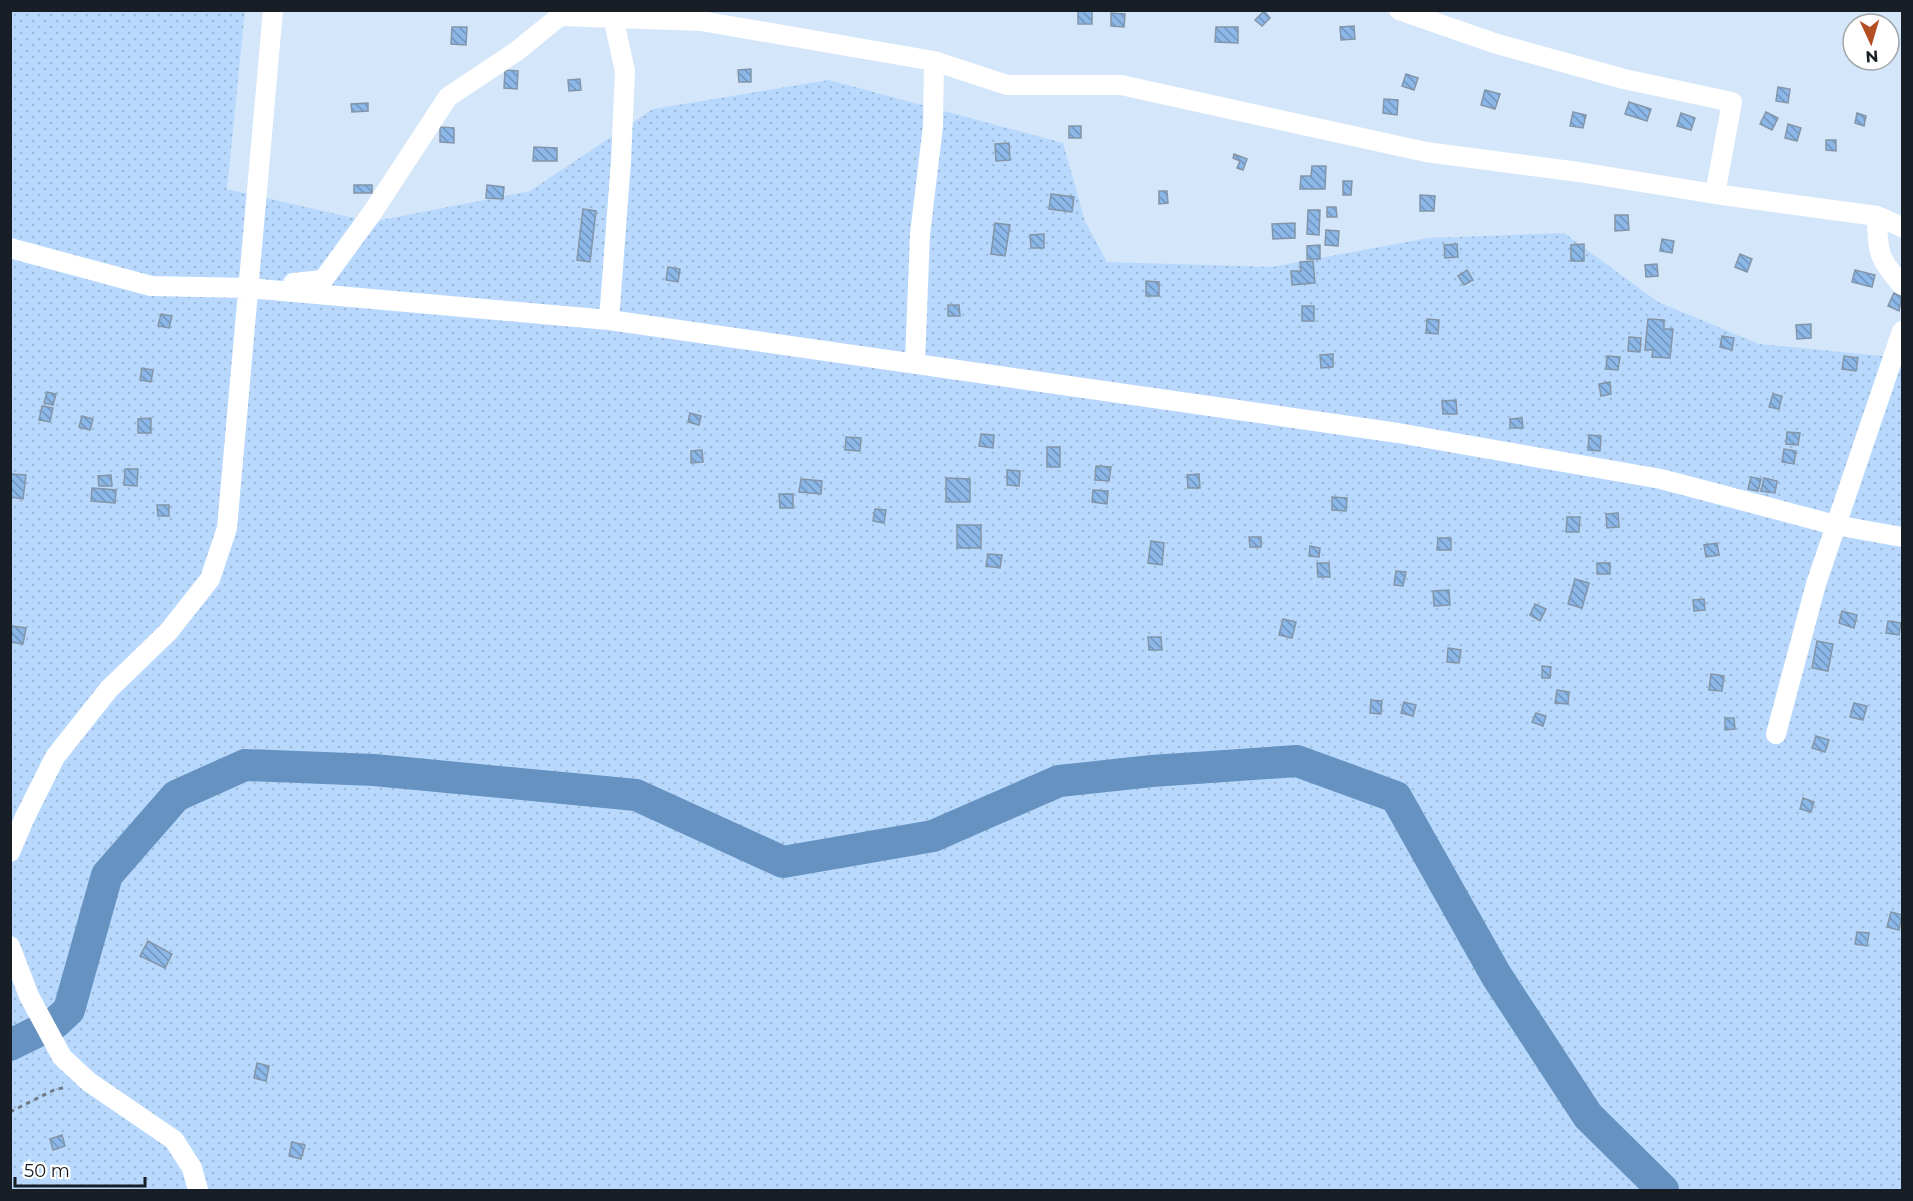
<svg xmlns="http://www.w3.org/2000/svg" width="1913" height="1201" viewBox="0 0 1913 1201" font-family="Montserrat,sans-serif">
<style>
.grass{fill:url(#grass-dots)}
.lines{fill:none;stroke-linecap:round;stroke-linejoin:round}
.river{stroke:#6692c1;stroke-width:32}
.building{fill:url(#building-back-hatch);stroke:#8495a8;stroke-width:1.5}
.path{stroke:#707c89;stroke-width:3;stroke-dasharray:4.5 4.5;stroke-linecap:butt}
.minor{stroke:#fff;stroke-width:20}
</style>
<defs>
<pattern id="grass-dots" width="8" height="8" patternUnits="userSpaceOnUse" patternTransform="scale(1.5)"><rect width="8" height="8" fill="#b8d9fd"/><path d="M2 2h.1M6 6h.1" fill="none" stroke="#9dbad9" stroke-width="1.8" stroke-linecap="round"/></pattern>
<pattern id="building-back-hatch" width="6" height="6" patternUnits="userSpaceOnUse" patternTransform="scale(1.5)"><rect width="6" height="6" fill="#8bb8e9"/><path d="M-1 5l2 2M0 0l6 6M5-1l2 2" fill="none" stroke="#7195bd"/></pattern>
</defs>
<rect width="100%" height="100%" fill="#d4e6fa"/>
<path class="grass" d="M10,11H245L227,189L371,222L530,191L653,109L829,80L1063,143L1085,221L1107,262L1272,267L1428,238L1564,233L1658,302L1759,344L1902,358V1190H11Z"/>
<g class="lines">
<path class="river" d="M10,1045L55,1023L69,1010L107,875L176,796L245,765L374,770L636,795L783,862L933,836L1059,781L1152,771L1297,761L1396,797L1496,975L1588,1116L1663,1190"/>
</g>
<path class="building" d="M1078,11H1092V24H1078Z
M1264,11L1270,18L1262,26L1255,20Z
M1111,13L1125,14L1124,27L1111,26Z
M1354,26L1355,39L1341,40L1340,27Z
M452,27H467L466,45L451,44Z
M1216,27H1238V43L1215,42Z
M751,69V82H739L738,70Z
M505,70L518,71L517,89L504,88Z
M1406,74L1418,78L1414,90L1402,86Z
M580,79L581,90L569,91L568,80Z
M1778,87L1790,89L1788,103L1776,101Z
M1485,90L1500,94L1495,109L1481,105Z
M1384,99L1398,100L1397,115L1383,113Z
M1629,102L1651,109L1647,121L1625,114Z
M368,103V111L352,112L351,104Z
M1573,112L1586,115L1583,128L1570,126Z
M1766,112L1778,118L1772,130L1760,124Z
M1681,113L1695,118L1691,130L1677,126Z
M1857,113L1866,116L1864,126L1855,123Z
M1788,124L1801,128L1797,141L1785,138Z
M1069,126H1081V138H1069Z
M440,127L454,128V143L440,142Z
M1826,140H1836V151L1826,150Z
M1009,143L1010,160L996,161L995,144Z
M534,147L557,148V161H533Z
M1234,154L1247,159L1243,170L1237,168L1240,161L1233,158Z
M1312,166H1326L1325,189H1300L1301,176H1311Z
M1343,181H1352L1351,195H1343Z
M354,185H372V193H354Z
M487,185L504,187L503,199L486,198Z
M1159,191H1167L1168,203L1159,204Z
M1051,194L1074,197L1072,212L1049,209Z
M1420,195L1435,196L1434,211H1420Z
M1327,207H1336L1337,217H1327Z
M583,209L596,211L590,262L577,260Z
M1308,210H1320L1319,235L1307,234Z
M1615,215H1628L1629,230L1615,231Z
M995,223L1010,225L1005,256L991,254Z
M1295,223V238L1273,239L1272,224Z
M1326,230L1339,231L1338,246L1325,245Z
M1044,234V248H1031L1030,235Z
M1662,239L1674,241L1672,253L1660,251Z
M1457,244L1458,257L1445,258L1444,245Z
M1584,244V261H1571V245Z
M1320,245V259H1307V246Z
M1740,254L1752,259L1747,272L1735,267Z
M1313,261L1315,283L1292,285L1291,271H1301L1300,262Z
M1657,264L1658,276L1646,277L1645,265Z
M668,267L680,269L678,282L666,280Z
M1467,270L1473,280L1464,285L1458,276Z
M1855,270L1875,275L1872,287L1852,282Z
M1146,281L1159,282V296H1146Z
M1894,293L1902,297L1899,311L1888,306Z
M948,305H959L960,316H948Z
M1302,306H1314V321H1302Z
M161,314L172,316L169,328L158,326Z
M1427,319L1439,320L1438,334L1426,333Z
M1648,319L1664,320V329H1673L1670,358L1652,357L1653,350H1645Z
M1811,324V338L1797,339L1796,325Z
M1722,336L1734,338L1732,350L1720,347Z
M1629,337L1641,338L1640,352L1628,351Z
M1333,354V367L1321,368L1320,355Z
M1607,356L1620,357L1618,370L1606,369Z
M1844,356L1858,358L1856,371L1842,369Z
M142,368L153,370L151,382L140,380Z
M1610,382L1611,394L1601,396L1599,384Z
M47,392L56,394L53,405L44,403Z
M1773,394L1782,396L1779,409L1769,407Z
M1456,400L1457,414H1443L1442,401Z
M42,406L53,408L50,422L39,420Z
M690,413L701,416L699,425L688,422Z
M82,416L93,419L90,430L79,427Z
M151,418V433H138V419Z
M1522,418L1523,428H1510V419Z
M1787,432L1800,433L1798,445L1786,444Z
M981,434L994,435L993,448L979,446Z
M1589,435L1601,436L1600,451L1588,450Z
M846,437L861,438L860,451L845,450Z
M1047,447H1060V467H1047Z
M1784,449L1796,451L1794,464L1782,462Z
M702,450L703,462L691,463V451Z
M1096,466L1111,467L1109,481L1095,480Z
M125,469H138L137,486L124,485Z
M1007,470L1020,471L1019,486L1007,485Z
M10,474L26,475L23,499L10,497Z
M1199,474L1200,488H1188L1187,475Z
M111,475L112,486H99L98,476Z
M1751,477L1761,479L1758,491L1748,489Z
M946,478L970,479V502H946Z
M1764,478L1777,481L1775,493L1761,491Z
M801,479L822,481L821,494L799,492Z
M92,488L116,490L115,503L91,501Z
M1093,490L1108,491L1107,504L1092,502Z
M779,494H793V508H780Z
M1332,497L1347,498L1346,511L1332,510Z
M157,505H169V516H158Z
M875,509L886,510L884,523L873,521Z
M1618,513L1619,527L1607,528L1606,514Z
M1567,517H1580L1579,532H1566Z
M957,525H981V548H957Z
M1249,537H1261V547H1250Z
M1438,538H1451V550H1437Z
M1151,541L1164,543L1162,565L1148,563Z
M1717,543L1719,555L1706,557L1704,545Z
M1310,546L1320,548L1319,557L1309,556Z
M988,554L1002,555L1000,568L986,566Z
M1317,563H1329L1330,577H1318Z
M1597,563H1610V574H1597Z
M1396,571L1406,572L1403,586L1394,585Z
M1575,579L1589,583L1582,608L1568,604Z
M1449,590L1450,605L1434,606L1433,591Z
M1704,599L1705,610L1694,611L1693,600Z
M1535,604L1546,609L1540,621L1530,615Z
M1842,611L1857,615L1854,628L1839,623Z
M1283,619L1296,622L1292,638L1279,635Z
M1888,621L1901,623L1899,635L1886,633Z
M12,626L26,628L23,644L10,642Z
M1148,637H1161L1162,650H1149Z
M1817,641L1833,644L1828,671L1812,668Z
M1448,648L1461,650L1459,663L1447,662Z
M1542,666L1551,667L1550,678H1542Z
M1711,674L1724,676L1722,691L1709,690Z
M1557,690L1569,692L1568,704L1555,703Z
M1371,700L1382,701L1381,714L1370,713Z
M1404,702L1416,705L1413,716L1401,713Z
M1854,703L1867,706L1863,720L1850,717Z
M1536,713L1546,716L1543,726L1532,722Z
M1725,718H1734L1735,729L1725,730Z
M1816,736L1829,740L1825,752L1812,748Z
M1803,798L1814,802L1811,812L1800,809Z
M1891,912L1902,915L1899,930L1887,927Z
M1857,932L1869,933L1867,946L1855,944Z
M148,941L172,954L165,968L140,956Z
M257,1063L269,1066L266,1081L254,1078Z
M62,1135L65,1146L53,1150L50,1139Z
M292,1142L305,1145L301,1159L289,1156Z"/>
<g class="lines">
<path class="path" d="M10,1112L54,1090L66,1087"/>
<path class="minor" d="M607,10L613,17L625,71L621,161L609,320
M1399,10L1497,44L1624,79L1732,102L1715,194
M1877,216C1878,252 1877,257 1902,285
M10,248L151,286L249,288L609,320L1398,433L1661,479L1835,525L1902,537
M293,283L323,280L372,213L448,97L517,51L560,16L701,21L934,61L1007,85H1121L1426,152L1579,172L1715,194L1877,216L1902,227
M915,363L920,234L933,126L934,61
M1776,734L1816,584L1902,331
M10,852L25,817L55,757L109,689L169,631L210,579L227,528L273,10
M10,946L29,996L62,1057L89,1082L174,1140L192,1168L198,1190"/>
</g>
<rect width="1913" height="1201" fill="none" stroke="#171e25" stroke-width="24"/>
<g transform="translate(1871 42) rotate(176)"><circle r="28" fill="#ffffff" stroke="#a2a5a8" stroke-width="1.5"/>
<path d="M0-4.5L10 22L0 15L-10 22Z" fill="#b34d22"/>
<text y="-9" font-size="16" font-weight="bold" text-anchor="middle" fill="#171e25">N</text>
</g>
<path d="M15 1177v9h130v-9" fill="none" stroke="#171e25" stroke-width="3"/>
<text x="24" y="1177" font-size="18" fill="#171e25" stroke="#ffffff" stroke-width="4.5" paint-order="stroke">50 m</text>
</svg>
